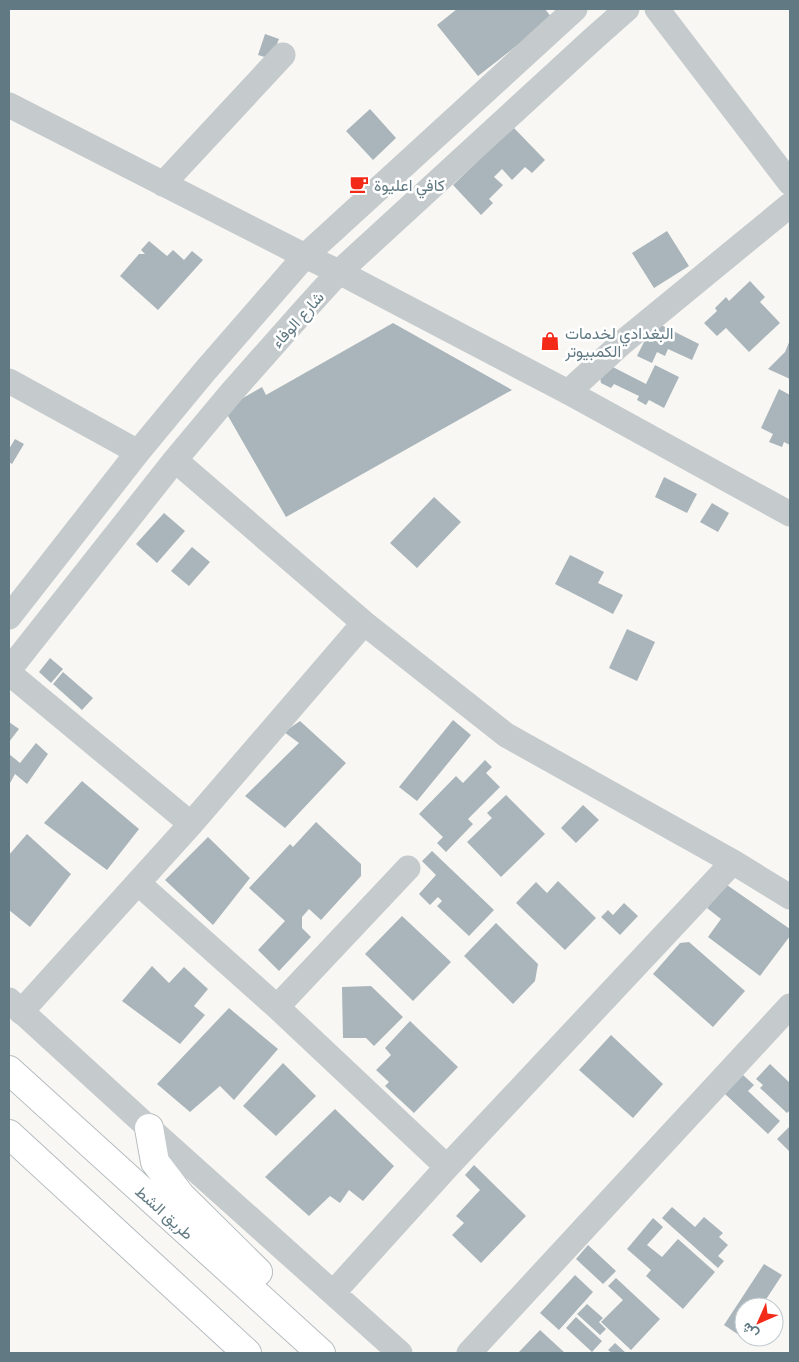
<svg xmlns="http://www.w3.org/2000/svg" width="799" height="1362" viewBox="0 0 799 1362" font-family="'Exo 2',Vazirmatn,sans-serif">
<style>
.building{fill:#a9b5ba}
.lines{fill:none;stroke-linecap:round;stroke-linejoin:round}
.major-casing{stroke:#b5bcbf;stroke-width:30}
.minor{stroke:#c5cacd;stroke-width:25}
.major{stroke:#fff;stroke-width:28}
.labels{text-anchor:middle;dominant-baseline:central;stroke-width:5;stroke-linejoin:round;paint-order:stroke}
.poi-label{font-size:16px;fill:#607983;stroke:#fff;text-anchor:start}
.street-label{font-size:16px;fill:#607983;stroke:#fff}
</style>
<rect width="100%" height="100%" fill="#f8f7f4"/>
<path class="building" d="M457,9H545L552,18L478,76L437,25Z
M265,34L279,39L271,59L258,55Z
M370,109L396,138L373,160L346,131Z
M513,127L545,160L532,173L525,167L512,180L502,169L494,177L503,185L489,199L493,203L481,215L453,185Z
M667,231L689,266L654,288L632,253Z
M149,241L167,256L173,250L184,260L192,251L203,260L158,310L120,276L139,254H145L141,250Z
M750,281L765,297L760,302L780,323L749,352L726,328L717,336L704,323L717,311L715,308L726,297L729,301Z
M393,323L512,390L286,517L224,409L262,387L266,395Z
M659,324L699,344L692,360L668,349L665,356L657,352L652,363L637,356L648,334L653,336Z
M790,340V379L768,369L785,352Z
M607,364L646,384L655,365L679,377L664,408L649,400L646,405L637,400L639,396L614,384L611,388L601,383L599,371Z
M779,389L790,395V445L784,442L782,447L769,442L773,434L761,428Z
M15,439L24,444L12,464L9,462V449Z
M664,477L697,494L687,513L655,497Z
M434,497L461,522L417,568L390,543Z
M712,503L729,513L718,532L700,522Z
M164,513L185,531L157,563L136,544Z
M192,547L210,562L189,586L171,571Z
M570,555L604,572L598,583L623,595L613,614L555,584Z
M627,629L655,642L637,681L609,668Z
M50,658L63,669L51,683L39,672Z
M63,672L93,698L82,710L53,684Z
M453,720L471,735L417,801L399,787Z
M300,721L346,763L285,828L245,796L299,743L284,732Z
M9,722L19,729L9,742Z
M36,743L48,754L27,784L15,774L9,785V754L20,763Z
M485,760L492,767L486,773L500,787L468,819L473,824L446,852L437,843L443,837L419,814L456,776L463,783Z
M82,781L139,829L107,870L44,823Z
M506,795L545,834L501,877L467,842L492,818L487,813Z
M583,805L599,820L576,843L561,828Z
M316,822L361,864V876L321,920L309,909L302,917V928L311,937L279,971L258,950L285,921L249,888L290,844L293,847Z
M27,834L71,874L30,927L9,910V855Z
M208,837L250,878L213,925L165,880Z
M432,851L494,910L469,936L437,906L442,901L438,897L430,905L419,894L436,875L422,861Z
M558,881L596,918L565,950L516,903L536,882L547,893Z
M727,885L790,929V936L760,976L708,937L721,919L707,908Z
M624,903L638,916L620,935L601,917L608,910L613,915Z
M402,916L451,962L413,1001L365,954Z
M496,923L538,964L535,981L513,1004L464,956Z
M689,942L745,991L713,1027L653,974L680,943Z
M152,966L169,983L184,967L208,989L194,1006L205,1015L180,1044L122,1001Z
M371,986L403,1017L374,1046L366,1038H343L342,987Z
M229,1008L278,1049L234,1100L220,1086L190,1112L157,1084Z
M410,1021L458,1067L414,1113L385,1086L389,1082L376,1070L391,1055L385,1048Z
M611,1035L663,1084L633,1118L579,1070Z
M283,1063L316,1096L276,1136L243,1106Z
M770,1064L790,1083V1110L787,1113L760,1088L763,1085L756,1079Z
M743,1075L754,1085L748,1091L780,1121L768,1134L725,1094Z
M335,1109L394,1166L363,1201L349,1190L340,1203L330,1196L309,1216L265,1177Z
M790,1126V1152L777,1139Z
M474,1165L526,1216L481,1263L452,1235L464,1223L456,1216L480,1190L465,1175Z
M672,1207L695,1227L704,1217L723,1233L719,1237L728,1245L718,1256L724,1261L718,1268L662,1218Z
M653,1218L663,1227L647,1245L662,1257L678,1239L715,1272L683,1309L646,1276L651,1270L627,1249Z
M588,1245L616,1271L603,1284L576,1259Z
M764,1264L782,1275L761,1307H744V1334L742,1337L724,1325Z
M575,1275L593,1292L559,1330L540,1313Z
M616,1278L660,1319L631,1350L601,1322L623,1300L608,1286Z
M587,1304L603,1318L599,1322L606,1329L600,1335L577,1314Z
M576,1317L602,1341L592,1352L566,1328Z
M540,1330L565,1353H518Z
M615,1343L626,1353H612L608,1350Z"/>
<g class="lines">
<g class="major-casing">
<path id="major" d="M9,1070L321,1353
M149,1128L155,1162L181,1196L258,1272
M9,1134L247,1353"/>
</g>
<path class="minor" d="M657,9L790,183
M9,105L305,256L339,272L568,392L790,514
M163,184L283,55
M9,381L138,452
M568,392L623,342L790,205
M175,460L364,623L506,735L733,862L790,897
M9,617L138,452L205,371L305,256L575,9
M9,670L175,460L231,393L300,315L339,272L593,39L627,9
M9,673L191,824
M138,883L277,1007L447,1167
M9,1000L149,1128L400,1353
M277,1007L408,868
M21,1012L191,824L364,623
M333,1293L447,1167L733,862
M469,1353L790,1006"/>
<use href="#major" class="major"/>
</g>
<defs>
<g id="cafe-bare" transform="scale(1.5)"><path d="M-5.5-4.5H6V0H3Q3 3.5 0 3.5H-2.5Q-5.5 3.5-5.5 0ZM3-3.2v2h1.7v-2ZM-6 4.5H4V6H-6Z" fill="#f42a19" stroke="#fff" stroke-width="2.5" paint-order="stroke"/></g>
<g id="shop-bare" transform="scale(1.5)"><path d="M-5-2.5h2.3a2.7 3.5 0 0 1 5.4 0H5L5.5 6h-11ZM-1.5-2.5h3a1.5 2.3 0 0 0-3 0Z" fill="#f42a19" stroke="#fff" stroke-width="2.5" paint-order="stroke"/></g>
</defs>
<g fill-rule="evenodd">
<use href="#cafe-bare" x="359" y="184"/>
<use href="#shop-bare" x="550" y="341"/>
</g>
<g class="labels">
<g class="poi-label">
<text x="374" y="184">كافي اعليوة</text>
<text x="565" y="332">البغدادي لخدمات<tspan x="565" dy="18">الكمبيوتر</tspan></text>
</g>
<g class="street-label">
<text transform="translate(297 319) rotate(-48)">شارع الوفاء</text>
<text transform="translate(165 1212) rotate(42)">طريق الشط</text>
</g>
</g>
<rect width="799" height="1362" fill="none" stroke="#607983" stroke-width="20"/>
<g transform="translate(759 1322) rotate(225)"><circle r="24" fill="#ffffff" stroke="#bfc9cd"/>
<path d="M0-4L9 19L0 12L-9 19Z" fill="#f42a19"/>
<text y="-8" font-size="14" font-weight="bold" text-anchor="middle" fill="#607983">ش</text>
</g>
</svg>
